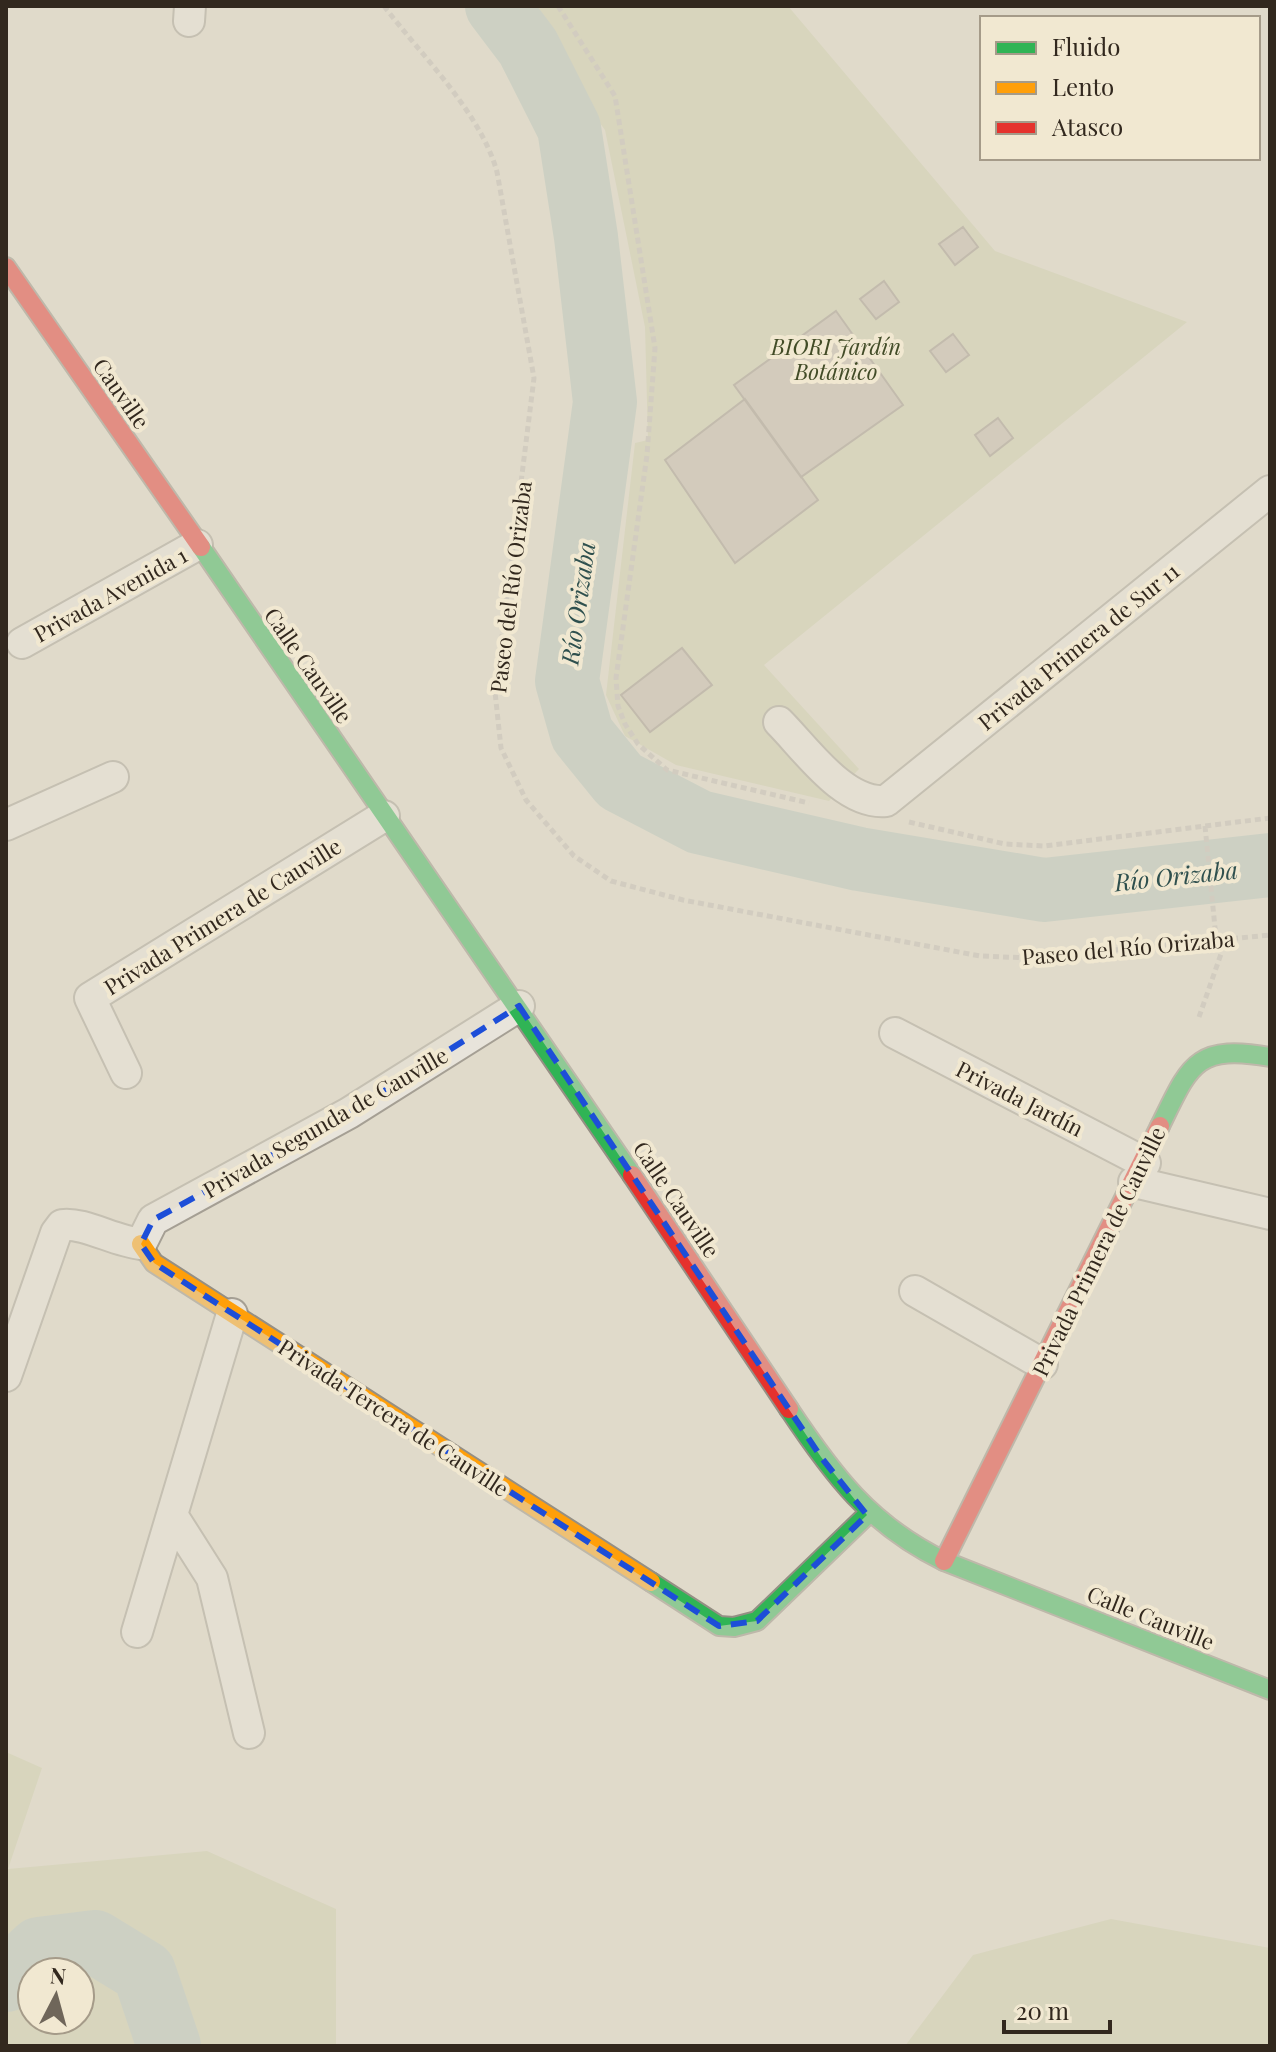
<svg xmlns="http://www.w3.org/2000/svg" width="1276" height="2052" viewBox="0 0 1276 2052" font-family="'Playfair Display',serif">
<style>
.green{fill:#ceceae;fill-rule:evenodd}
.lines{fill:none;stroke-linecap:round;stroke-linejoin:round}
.river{stroke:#b6c4bb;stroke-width:64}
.building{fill:#c3b8ac;stroke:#9f968a;stroke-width:2}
.street-casing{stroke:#a59f94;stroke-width:34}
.fast-casing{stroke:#958f84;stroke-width:22}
.slow-casing{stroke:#958f84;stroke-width:22}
.jam-casing{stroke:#958f84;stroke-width:22}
.path{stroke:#c1bbb3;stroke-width:5;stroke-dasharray:6 4;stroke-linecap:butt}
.street{stroke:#e8e4db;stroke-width:30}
.fast{stroke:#30b455;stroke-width:18}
.slow{stroke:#ff9f0a;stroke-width:18}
.jam{stroke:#e5322d;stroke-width:18}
.marked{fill:none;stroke:#1d4ed8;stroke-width:6;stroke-dasharray:16 10;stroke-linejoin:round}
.labels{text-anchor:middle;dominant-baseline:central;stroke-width:8;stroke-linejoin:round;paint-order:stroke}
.park-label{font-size:22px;font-style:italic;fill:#424c27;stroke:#f1e8d1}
.street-label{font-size:22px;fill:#32281e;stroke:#f1e8d1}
.water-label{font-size:24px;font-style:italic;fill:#2f504e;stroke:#f1e8d1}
</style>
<rect width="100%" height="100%" fill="#e0daca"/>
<path class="green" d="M515,6H788L995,251L1187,322L764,665L859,769L829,801L676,765L625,736L606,695L635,443L648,440L645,327L605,130Z
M6,1752L42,1768L8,1869L207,1851L336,1909V2046H6ZM32,1972H80V2020H32Z
M1111,1919L1270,1948V2046H905L973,1955Z"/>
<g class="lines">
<path class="river" d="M497,6L528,47L569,128L586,237L605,402L567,681L582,734L620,781L699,822L859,859L1044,890L1270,865
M6,1980L39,1949L95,1942L144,1972L169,2046"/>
</g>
<path class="building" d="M963,227L978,247L955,265L939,244Z
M884,281L899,302L876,319L860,299Z
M836,311L903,405L801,477L734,385Z
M953,334L969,355L946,372L930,351Z
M745,399L818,500L735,563L665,460Z
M998,418L1013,438L990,456L975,435Z
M682,648L712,685L650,732L621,695Z"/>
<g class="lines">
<g class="street-casing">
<path id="street" d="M189,21L190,6
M22,643L197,545
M779,722C806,749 844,805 886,801L1270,491
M6,825L113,777
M895,1033L1145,1163
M126,1073L90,998L384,816
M1134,1182L1270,1214
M915,1291L1042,1364
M6,1376L56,1233L62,1225C84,1222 114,1241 141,1244L153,1220L349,1113L519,1006
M172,1515L212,1578L249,1733
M137,1632L232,1314"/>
</g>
<g class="fast-casing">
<path id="fast" d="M201,547L632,1175
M1160,1126C1190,1065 1195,1044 1270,1057
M789,1409C833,1475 870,1525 944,1561L1270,1690
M651,1582L719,1626L734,1627L757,1621L867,1515"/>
</g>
<g class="slow-casing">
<path id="slow" d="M141,1244L154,1263L651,1582"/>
</g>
<g class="jam-casing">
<path id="jam" d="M6,267L201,547
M632,1175L789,1409
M944,1561L1160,1126"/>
</g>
<path class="path" d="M384,6C421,55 481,113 497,172L534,378L495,692L501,748L526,800L574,856L611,881L683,900L980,956L1031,958L1270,935
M558,6L615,96L655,348L647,455L616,678L618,706L625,724L638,744L667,770L809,803
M909,822L1005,844L1044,846L1270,818
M1199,1017L1221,954L1216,938L1205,826"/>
<use href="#street" class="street"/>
<use href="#fast" class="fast"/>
<use href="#slow" class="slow"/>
<use href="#jam" class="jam"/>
</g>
<path d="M0 0H1276V2052H0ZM519,1006L821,1457L867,1515L757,1621L719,1626L154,1263L141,1244L153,1220L349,1113Z" fill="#e0daca" fill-opacity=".55" fill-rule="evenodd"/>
<path class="marked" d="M519,1006L821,1457L867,1515L757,1621L719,1626L154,1263L141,1244L153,1220L349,1113Z"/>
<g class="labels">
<g class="park-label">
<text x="836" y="346">BIORI Jardín<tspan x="836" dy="25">Botánico</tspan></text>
</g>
<g class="street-label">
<text transform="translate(122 393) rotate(55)">Cauville</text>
<text transform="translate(510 587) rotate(-83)">Paseo del Río Orizaba</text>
<text transform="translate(110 594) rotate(-29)">Privada Avenida 1</text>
<text transform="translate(1078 646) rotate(-39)">Privada Primera de Sur 11</text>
<text transform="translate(309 665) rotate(55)">Calle Cauville</text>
<text transform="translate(222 916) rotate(-32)">Privada Primera de Cauville</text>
<text transform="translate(1128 947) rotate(-5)">Paseo del Río Orizaba</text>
<text transform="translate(1020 1098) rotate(27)">Privada Jardín</text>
<text transform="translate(325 1122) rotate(-30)">Privada Segunda de Cauville</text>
<text transform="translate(677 1199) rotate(56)">Calle Cauville</text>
<text transform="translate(1098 1251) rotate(-64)">Privada Primera de Cauville</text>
<text transform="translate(394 1417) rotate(33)">Privada Tercera de Cauville</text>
<text transform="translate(1151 1617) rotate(22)">Calle Cauville</text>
</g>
<g class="water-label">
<text transform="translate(577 603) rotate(-82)">Río Orizaba</text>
<text transform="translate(1176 875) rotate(-6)">Río Orizaba</text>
</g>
</g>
<rect width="1276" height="2052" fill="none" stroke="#32281e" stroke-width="16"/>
<rect x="980" y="16" width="280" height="144" fill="#f1e8d1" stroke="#a59b89" stroke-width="2"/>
<rect x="996" y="42" width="40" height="12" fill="#30b455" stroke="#a59b89" stroke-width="2"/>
<text x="1052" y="56" font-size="24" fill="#32281e">Fluido</text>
<rect x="996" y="82" width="40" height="12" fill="#ff9f0a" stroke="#a59b89" stroke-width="2"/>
<text x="1052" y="96" font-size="24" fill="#32281e">Lento</text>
<rect x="996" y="122" width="40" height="12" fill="#e5322d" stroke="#a59b89" stroke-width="2"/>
<text x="1052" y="136" font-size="24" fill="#32281e">Atasco</text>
<g transform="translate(56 1996) rotate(6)"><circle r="38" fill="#f1e8d1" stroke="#a59b89" stroke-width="2"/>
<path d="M0-6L14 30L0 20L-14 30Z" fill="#6f665a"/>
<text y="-12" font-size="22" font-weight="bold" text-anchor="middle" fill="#32281e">N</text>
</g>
<path d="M1004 2020v12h106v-12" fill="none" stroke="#32281e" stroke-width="4"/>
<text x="1016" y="2020" font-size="24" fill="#32281e" stroke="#f1e8d1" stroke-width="6" paint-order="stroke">20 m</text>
</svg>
